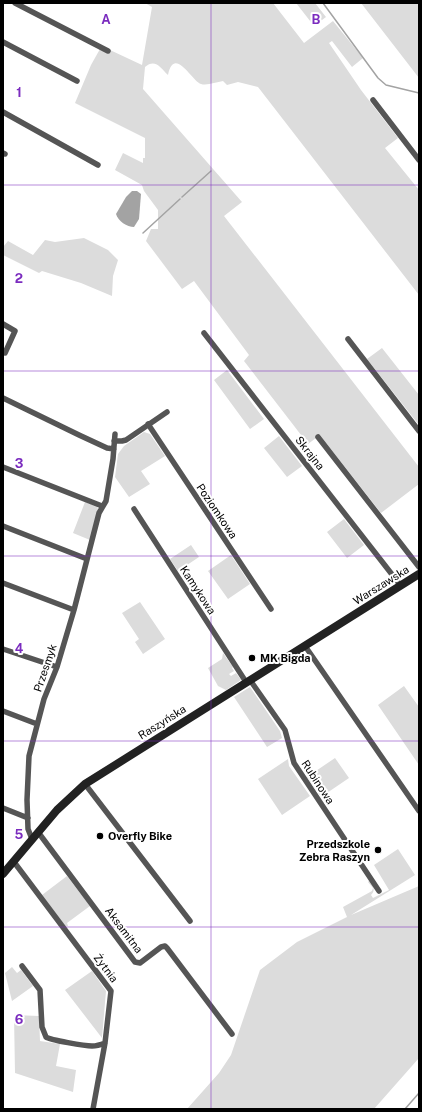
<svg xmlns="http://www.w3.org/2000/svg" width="422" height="1112" viewBox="0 0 422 1112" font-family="'Public Sans',sans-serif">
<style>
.green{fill:#dcdcdc}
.water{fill:#a3a3a3}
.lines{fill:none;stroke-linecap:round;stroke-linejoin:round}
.stream{stroke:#a3a3a3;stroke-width:1.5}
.street{stroke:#555;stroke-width:5.5}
.secondary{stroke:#222;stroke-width:8}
.grid{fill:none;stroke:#7b2cbf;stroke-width:1;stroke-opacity:0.55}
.poi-dot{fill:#000;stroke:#fff;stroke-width:1.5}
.labels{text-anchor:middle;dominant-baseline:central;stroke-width:4;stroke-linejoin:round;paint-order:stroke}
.street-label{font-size:11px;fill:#000;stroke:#fff}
.poi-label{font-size:11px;font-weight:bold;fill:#000;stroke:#fff;text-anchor:start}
.grid-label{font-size:13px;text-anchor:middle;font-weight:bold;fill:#7b2cbf;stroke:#fff;stroke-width:4;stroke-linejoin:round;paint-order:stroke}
</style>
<rect width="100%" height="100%" fill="#fff"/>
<path class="green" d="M145,3H273L304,43L333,21L363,58L352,67L332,41L329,43L361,90L398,138L385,148L419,190V295L258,87L238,82L227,85L223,81C216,82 207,86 201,84C192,81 174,45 168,75C161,68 155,58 145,67L143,89L242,202L224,216L419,467V484L381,513L320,435L308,444L244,361L249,355L194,281L182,289L146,241L151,229H158V210L144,191L142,185L115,170L123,153L143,163V158H145V138L75,103L91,65L100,49L110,50L142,65L152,7Z
M296,3H315L326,17L314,26Z
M361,3H419V78Z
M84,238L108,250L118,260L113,276L112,296L81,283L42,271L39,273L3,255V247L8,241L33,255L45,240L55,242Z
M382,348L419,395V425L367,359Z
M227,370L264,419L250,429L214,380Z
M144,432L150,434L165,456L141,471L150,484L129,497L115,477L118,454L124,446Z
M279,436L302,466L287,477L264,448Z
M85,502L97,507L98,509L90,540L73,533Z
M344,519L364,545L347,558L327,532Z
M191,545L199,557L178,571L170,559Z
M231,555L250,584L228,599L208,571Z
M140,602L165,639L143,654L135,642L139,639L122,613Z
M223,653L233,667L232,668L234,671L229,674L231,676L236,673L241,680L226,690L218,686L208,668L222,659Z
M404,686L419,707V765L378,705Z
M250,687L280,731L282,738L267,747L234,697Z
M335,758L349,778L321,797L307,777Z
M288,759L289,766L310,796L282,815L258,779Z
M398,849L415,875L351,915L419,886V1058L374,1109H187L219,1073L231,1055L260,970L297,942L347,917L343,907L372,891L373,888L368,882L370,880C373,886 376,890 371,895L373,898L389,890L374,865Z
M67,876L90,906L67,923L68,926H65L42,895Z
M12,967L17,973L21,970L33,986L12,1001L5,973Z
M92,971L106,991L102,1038L65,990Z
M14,1015L39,1016L40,1041L60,1044L56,1066L76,1070L73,1092L15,1073Z"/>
<path class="water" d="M132,191H137L141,194L139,219L134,227C127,227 118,221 116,214L126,197Z"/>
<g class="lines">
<path class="stream" d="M323,3L378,78L386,85L419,93
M182,197L211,171
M143,233L180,199
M405,1109L419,1093"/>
<path class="street" d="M15,3L108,51
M3,42L77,81
M373,100L419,160
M3,112L98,165
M3,153L5,154
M3,324L15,331L5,353
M204,333L401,586
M348,339L419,431
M3,398L79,435L107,448L114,449
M148,424L271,609
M318,437L419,567
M114,441H122L126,440L167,412
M3,467L102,506
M134,509L246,682
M3,526L87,559
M3,583L74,610
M305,646L419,811
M3,649L57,667
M250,680L285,730L294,763L379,891
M3,711L37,724
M85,784L190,921
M3,808L28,818
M38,832L135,962L140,963L161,947L165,946L167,948L232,1034
M32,839L28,829L27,800L29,756L44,699L57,667L74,610L99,513L106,501L113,459L115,434
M14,862L111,991L105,1043L93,1109
M22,966L40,990L42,1027L46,1037C50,1040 85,1046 92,1046C97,1046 100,1045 105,1043"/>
<path class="secondary" d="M3,874L57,810L85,784L419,574"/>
</g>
<path class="grid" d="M211,3V1109M3,185H419M3,371H419M3,556H419M3,741H419M3,927H419"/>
<g class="poi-dot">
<circle cx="252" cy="658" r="4"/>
<circle cx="100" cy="836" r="4"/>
<circle cx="378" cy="850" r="4"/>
</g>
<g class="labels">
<g class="street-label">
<text transform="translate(310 453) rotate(52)">Skrajna</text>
<text transform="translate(217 511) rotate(56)">Poziomkowa</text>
<text transform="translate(381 585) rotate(-32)">Warszawska</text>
<text transform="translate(198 590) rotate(57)">Kamykowa</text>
<text transform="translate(45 668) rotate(-71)">Przesmyk</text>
<text transform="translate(162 722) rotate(-32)">Raszyńska</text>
<text transform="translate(318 782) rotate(57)">Rubinowa</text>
<text transform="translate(124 930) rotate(53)">Aksamitna</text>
<text transform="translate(106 968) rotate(53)">Żytnia</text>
</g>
<g class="poi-label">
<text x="260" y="658">MK Bigda</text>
<text x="108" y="836">Overfly Bike</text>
<text x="370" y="844" text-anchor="end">Przedszkole<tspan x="370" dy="13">Zebra Raszyn</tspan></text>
</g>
</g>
<g class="grid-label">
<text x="106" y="24">A</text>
<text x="316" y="24">B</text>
<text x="19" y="97">1</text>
<text x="19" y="283">2</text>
<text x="19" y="468">3</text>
<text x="19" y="653">4</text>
<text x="19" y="839">5</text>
<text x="19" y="1024">6</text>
</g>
<rect width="422" height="1112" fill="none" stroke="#000000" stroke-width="8"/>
</svg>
